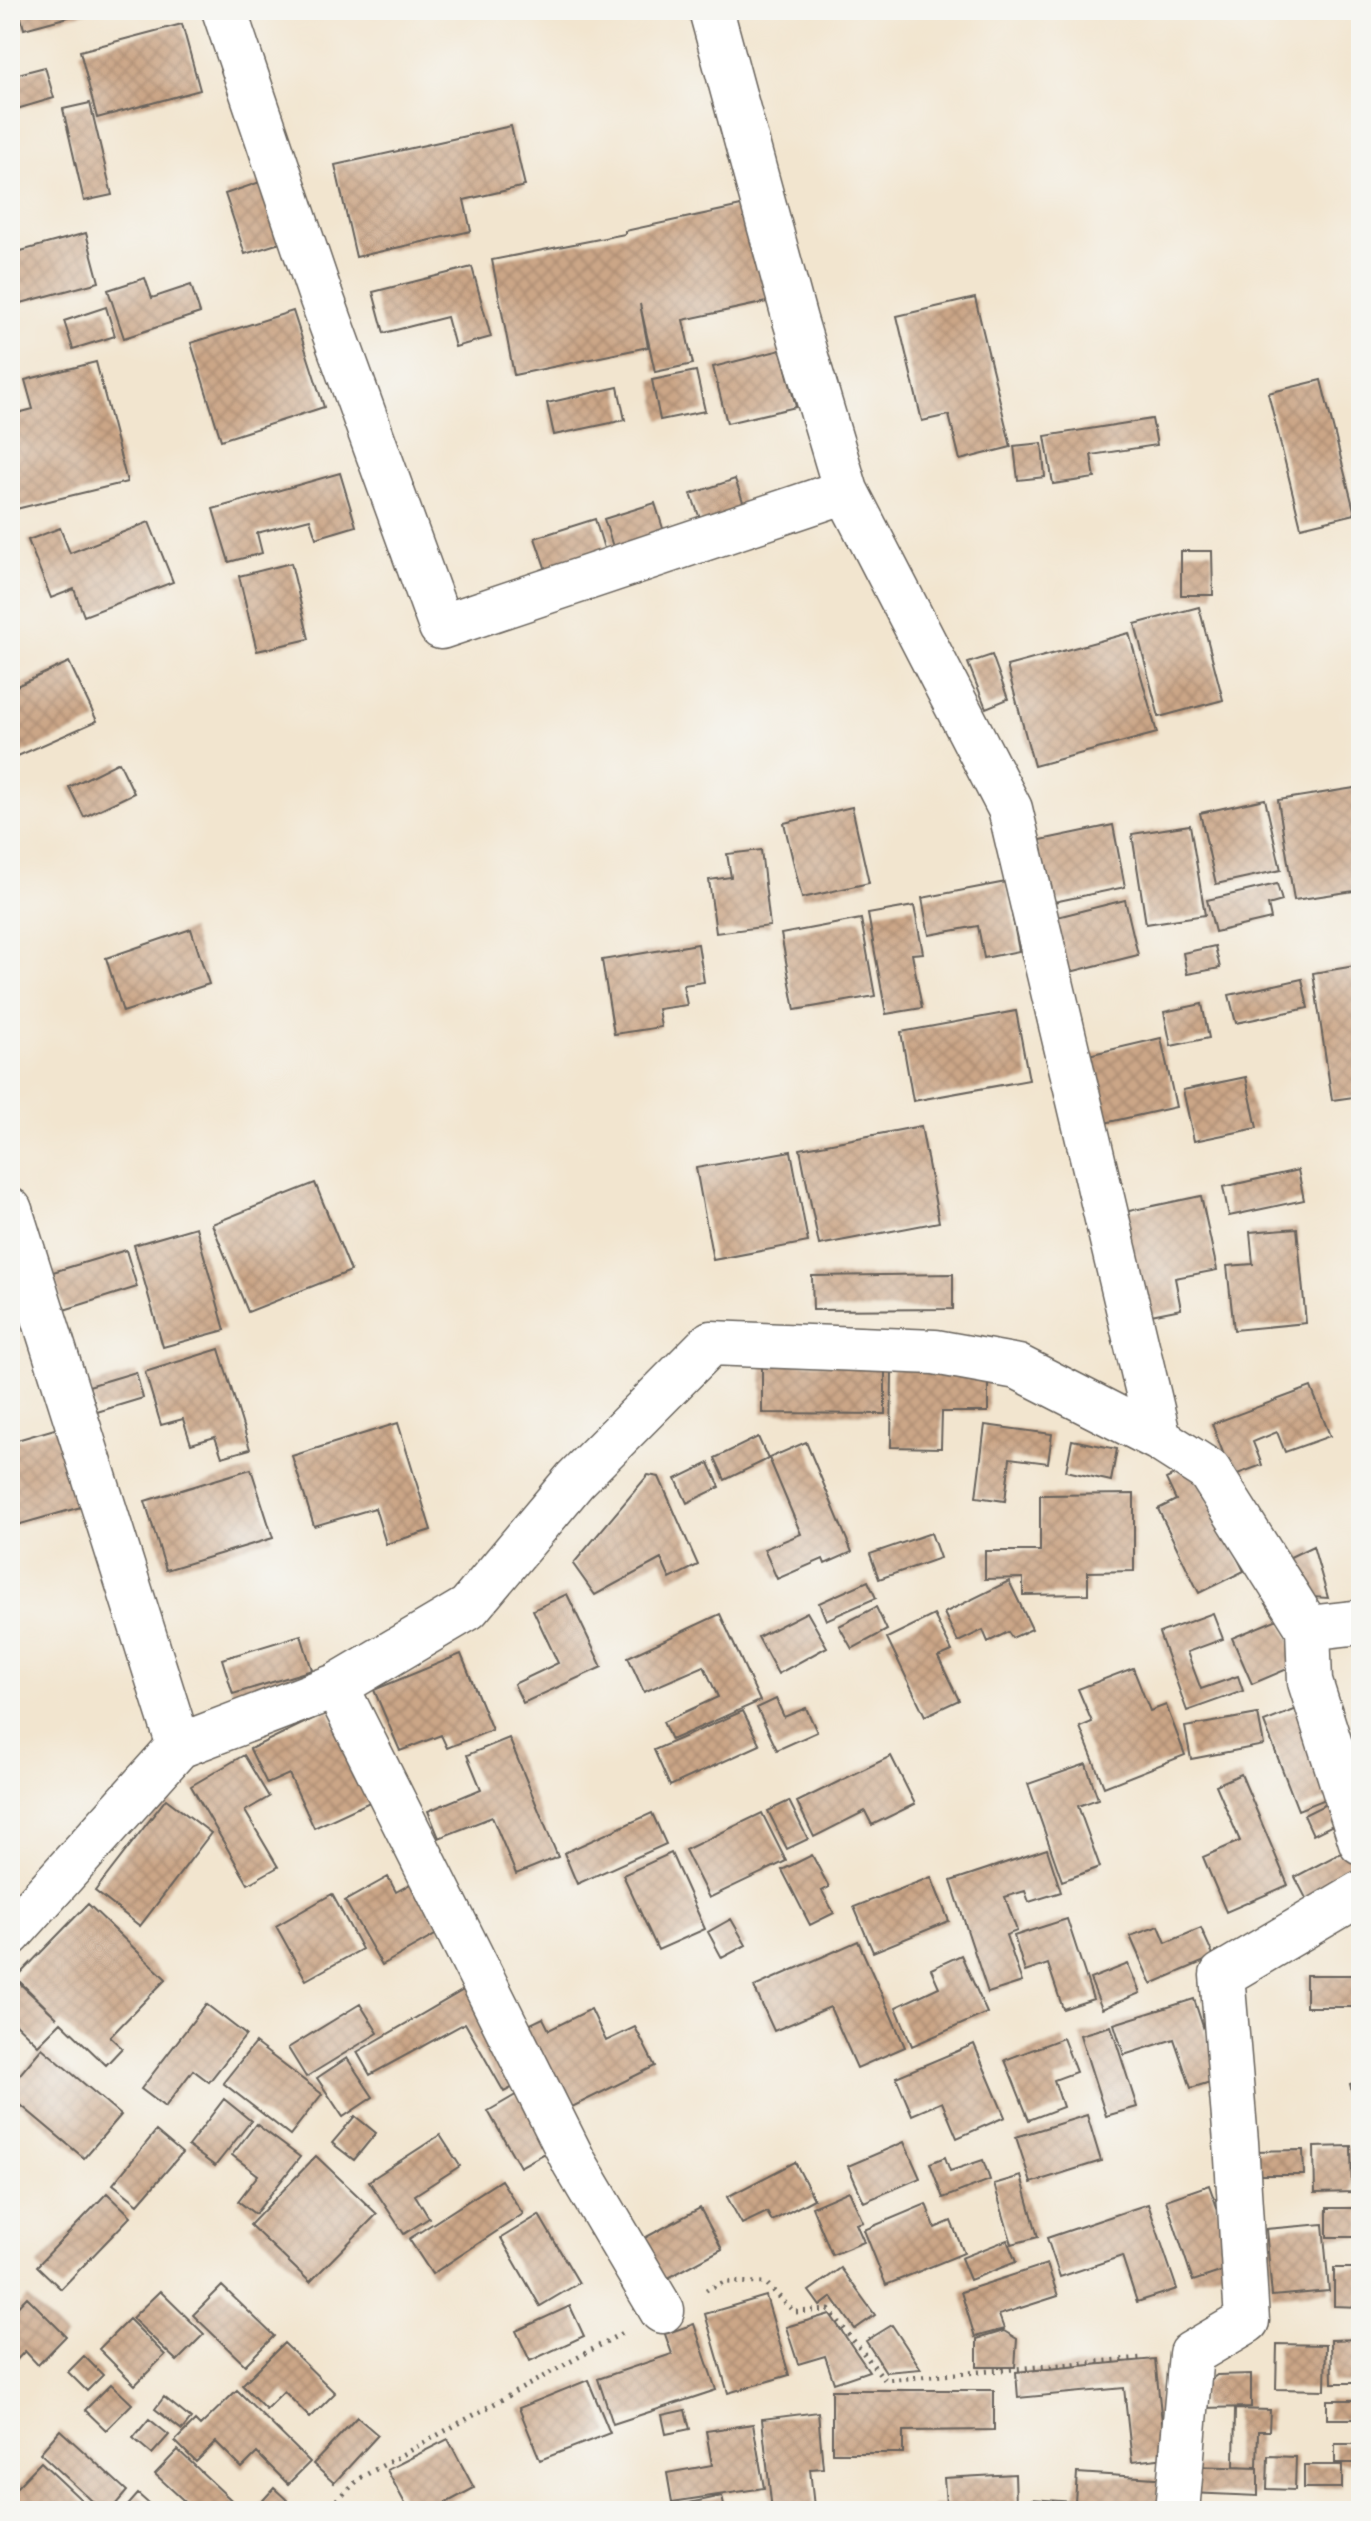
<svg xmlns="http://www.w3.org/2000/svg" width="1371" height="2521" viewBox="0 0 1371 2521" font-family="'Old Standard TT',serif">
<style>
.building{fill:url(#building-cross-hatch)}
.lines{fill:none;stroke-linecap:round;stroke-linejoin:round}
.minor-casing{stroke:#67625b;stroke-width:47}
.path{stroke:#67625b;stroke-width:5;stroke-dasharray:2 6;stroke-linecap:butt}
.minor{stroke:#fff;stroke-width:44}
</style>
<defs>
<pattern id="building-cross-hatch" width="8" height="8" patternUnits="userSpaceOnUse" patternTransform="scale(2)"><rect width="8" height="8" fill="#cba687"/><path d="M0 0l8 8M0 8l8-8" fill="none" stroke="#ae8e74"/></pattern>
</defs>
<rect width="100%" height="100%" fill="#f6f6f2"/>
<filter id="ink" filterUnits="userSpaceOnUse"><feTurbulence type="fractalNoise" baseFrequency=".0125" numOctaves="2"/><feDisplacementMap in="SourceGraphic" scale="16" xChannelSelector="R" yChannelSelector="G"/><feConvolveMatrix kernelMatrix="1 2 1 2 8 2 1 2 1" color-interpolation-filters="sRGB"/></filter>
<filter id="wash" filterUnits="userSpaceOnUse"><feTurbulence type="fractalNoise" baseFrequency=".006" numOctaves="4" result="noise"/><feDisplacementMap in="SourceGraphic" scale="32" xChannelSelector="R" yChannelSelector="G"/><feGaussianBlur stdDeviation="1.8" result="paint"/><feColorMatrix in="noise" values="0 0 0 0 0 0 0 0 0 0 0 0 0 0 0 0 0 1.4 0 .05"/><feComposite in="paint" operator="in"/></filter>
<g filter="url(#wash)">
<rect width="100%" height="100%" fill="#f2e5cf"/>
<g id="blocks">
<path class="building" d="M19,10H91V11L24,29Z
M182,24L200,90L97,118L80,51Z
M45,67L54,98L10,111V76Z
M90,103L112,195L84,201L63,109Z
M511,126L525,186L464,200L471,231L356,257L335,165Z
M263,181L283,242L245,254L225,194Z
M755,203L776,300L683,320L693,364L655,372L640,304L648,347L514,375L492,260L625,234V231Z
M86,233L99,282L10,306V254Z
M472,267L491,337L455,347L447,317L384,333L373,292Z
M145,278L152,298L191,285L200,313L124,338L108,290Z
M975,298L1011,447L960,460L949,415L922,421L897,316Z
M106,307L115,336L73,349L64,321Z
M293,311L324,407L221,440L191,343Z
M781,350L796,407L727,423L713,367Z
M96,362L127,482L16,509L10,485V415L33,409L25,380Z
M696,371L705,411L660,420L652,380Z
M1321,380L1355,514L1301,527L1268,393Z
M618,387L625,420L554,435L547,403Z
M1152,419L1157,445L1091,455L1095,478L1053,484L1045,436Z
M1042,443L1045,477L1018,480L1014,446Z
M340,473L356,526L316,538L310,519L257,533L262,553L229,562L213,509Z
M735,479L746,510L702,524L691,494Z
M655,503L666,538L615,553L604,519Z
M595,519L606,555L547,573L535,538Z
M149,522L173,582L84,616L74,589L51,598L28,540L60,528L70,553Z
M1181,551H1212L1213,595H1181Z
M291,563L309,639L257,651L239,576Z
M1199,607L1223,700L1159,717L1135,624Z
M1129,633L1157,733L1034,766L1007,666Z
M992,655L1008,699L986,708L968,663Z
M69,662L97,721L11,759L10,689Z
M119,762L134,793L84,817L69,787Z
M1361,787V890L1294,900L1278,800Z
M1265,799L1281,870L1216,884L1200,813Z
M852,807L869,883L802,898L784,823Z
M1113,825L1125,887L1049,903L1036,841Z
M1190,825L1205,915L1146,924L1132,834Z
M761,850L770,926L716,933L709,880L731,877L727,854Z
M1006,882L1019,951L984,958L978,926L929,935L922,898Z
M1277,884L1282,901L1268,905L1271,919L1215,932L1207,900Z
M1125,900L1138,955L1066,973L1053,918Z
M914,906L923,953L912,954L922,1008L886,1014L868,914Z
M861,919L875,996L795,1010L781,934Z
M191,929L209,984L123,1012L106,958Z
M698,944L704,982L683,985L687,1005L658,1009L661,1027L614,1034L602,960Z
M1215,946L1220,968L1187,974L1183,953Z
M1361,965V1096L1332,1100L1313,973Z
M1302,979L1308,1008L1236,1023L1229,995Z
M1202,1004L1209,1038L1171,1046L1164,1012Z
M1016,1011L1029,1080L913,1101L901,1032Z
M1161,1038L1176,1107L1100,1124L1084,1056Z
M1246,1077L1257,1128L1194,1141L1183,1090Z
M921,1126L939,1222L819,1245L800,1149Z
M791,1151L808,1242L713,1260L696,1168Z
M1298,1170L1304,1200L1229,1216L1223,1187Z
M315,1183L351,1271L248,1312L212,1224Z
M1201,1196L1217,1270L1175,1278L1181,1309L1146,1316L1124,1212Z
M196,1227L225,1330L163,1347L134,1245Z
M1297,1228L1306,1323L1234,1330L1227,1266L1253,1264L1250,1232Z
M126,1250L137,1287L64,1310L53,1272Z
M953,1274V1309L813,1310L812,1276Z
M219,1349L250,1449L222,1457L215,1437L191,1444L183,1419L161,1425L145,1372Z
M762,1363L885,1364V1414L762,1413Z
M892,1369H988V1412H942L941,1448L891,1447Z
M136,1372L143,1398L97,1412L89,1386Z
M1311,1387L1330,1436L1285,1452L1277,1432L1253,1442L1262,1465L1232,1476L1212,1424Z
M398,1423L431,1530L386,1544L375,1508L314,1526L292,1456Z
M985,1425L1052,1434L1048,1463L1010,1458L1005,1501L976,1497Z
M65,1426L88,1505L10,1527V1442Z
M758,1437L768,1459L725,1480L715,1458Z
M1072,1440L1117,1449L1111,1481L1066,1471Z
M806,1442L852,1552L825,1564L823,1559L777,1579L764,1549L801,1534L769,1458Z
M709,1463L720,1487L687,1503L676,1479Z
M1192,1466L1244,1571L1199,1593L1158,1509L1176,1500L1166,1479Z
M251,1469L273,1538L166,1570L145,1501Z
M648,1475L659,1477L698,1565L670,1579L661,1559L595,1595L573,1564Z
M1134,1494V1571L1088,1572V1594L1023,1595V1578L985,1579V1551H1040V1495Z
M931,1533L940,1558L879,1579L870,1554Z
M1313,1546L1328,1598L1296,1596L1278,1563Z
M868,1581L876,1598L826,1620L819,1603Z
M1009,1581L1032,1629L1012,1638L1008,1632L988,1642L983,1630L958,1642L944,1613Z
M567,1594L602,1667L523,1703L514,1684L558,1663L533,1610Z
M876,1607L887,1630L852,1649L839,1626Z
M807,1612L827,1647L778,1674L758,1637Z
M1213,1613L1223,1639L1187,1652L1201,1689L1238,1676L1243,1691L1187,1711L1159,1633Z
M720,1614L760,1701L671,1740L663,1722L718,1697L704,1666L644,1692L628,1657Z
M934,1615L952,1651L938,1657L959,1700L925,1716L887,1638Z
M1280,1618L1299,1664L1252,1684L1232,1638Z
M301,1635L312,1670L233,1694L222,1659Z
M461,1654L492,1730L447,1748L441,1735L400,1751L374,1690Z
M1133,1668L1150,1711L1166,1705L1185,1755L1104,1787L1080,1727L1092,1722L1078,1689Z
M776,1699L784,1717L806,1708L817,1732L777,1750L757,1708Z
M1302,1707L1336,1795L1298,1810L1264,1722Z
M329,1711L372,1801L314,1828L289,1774L267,1784L250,1749Z
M743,1711L760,1745L670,1786L654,1750Z
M1258,1714L1264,1745L1191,1759L1185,1727Z
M509,1738L558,1857L516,1874L492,1817L439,1838L428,1811L481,1789L467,1755Z
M244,1755L269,1797L245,1811L278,1867L248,1884L191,1786Z
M891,1756L915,1804L872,1825L865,1811L814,1837L797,1802Z
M1086,1764L1098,1799L1078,1806L1100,1867L1062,1881L1028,1784Z
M1241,1774L1288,1885L1226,1912L1203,1857L1240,1841L1216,1785Z
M166,1799L211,1833L140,1926L95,1891Z
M1334,1800L1343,1820L1313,1835L1304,1815Z
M789,1801L808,1839L787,1849L768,1811Z
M652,1813L666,1844L577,1884L564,1853Z
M762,1813L786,1861L709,1898L685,1850Z
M1350,1848L1361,1868V1878L1310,1906L1295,1877Z
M1047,1849L1061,1892L1029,1902L1025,1891L1005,1897L1017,1931L1006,1935L1022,1982L988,1993L951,1881Z
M671,1853L705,1929L658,1950L623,1875Z
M812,1855L829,1887L822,1891L834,1913L810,1925L782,1870Z
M388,1877L396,1892L414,1882L442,1931L382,1965L345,1901Z
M931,1877L949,1921L873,1952L854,1907Z
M332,1894L362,1949L306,1980L276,1926Z
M88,1904L166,1979L110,2037L122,2048L106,2065L61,2022L38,2045L10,2018V1988L17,1981L57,2018L16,1978Z
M731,1919L746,1945L722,1958L708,1932Z
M1067,1919L1093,1999L1063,2009L1048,1964L1025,1972L1014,1936Z
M1159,1926L1166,1943L1201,1928L1214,1957L1151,1984L1130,1936Z
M858,1941L905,2047L857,2068L830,2007L774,2031L754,1987Z
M961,1955L987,2013L912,2046L896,2007L939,1987L931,1969Z
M1128,1964L1140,1993L1102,2009L1090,1979Z
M1306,1975H1355L1356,2007H1306Z
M474,1984L527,2080L504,2092L465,2023L370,2075L357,2052Z
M1194,1999L1220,2079L1191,2088L1174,2039L1124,2055L1114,2024Z
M206,2004L246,2035L209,2082L193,2070L165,2107L141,2089Z
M360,2004L378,2033L306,2077L288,2048Z
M591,2009L606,2041L635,2027L655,2066L560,2113L518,2030L543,2018L549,2030Z
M1111,2026L1137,2107L1106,2116L1080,2035Z
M1063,2038L1076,2072L1054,2080L1063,2107L1029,2120L1005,2060Z
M255,2043L322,2094L290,2135L223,2083Z
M974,2044L1005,2117L957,2138L942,2102L912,2115L896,2077Z
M42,2048L121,2115L84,2158L10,2096V2086Z
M347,2058L373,2097L343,2117L317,2078Z
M1361,2081V2123H1360L1350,2084Z
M526,2089L558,2146L520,2167L488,2111Z
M224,2099L251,2121L215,2166L188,2146Z
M1087,2115L1101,2161L1031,2183L1016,2137Z
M355,2116L376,2133L354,2160L332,2143Z
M256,2124L300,2157L255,2214L238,2201L258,2175L232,2155Z
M156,2131L182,2153L138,2204L113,2184Z
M440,2135L460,2166L415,2195L429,2218L404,2234L369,2181Z
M904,2142L920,2178L864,2202L848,2166Z
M1351,2146L1352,2192L1315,2193L1314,2147Z
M1303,2150L1304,2175H1252L1251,2151Z
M316,2156L377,2214L310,2282L250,2225Z
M945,2157L950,2171L983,2160L990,2180L943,2198L930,2163Z
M795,2162L814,2199L772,2221L767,2212L742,2224L727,2197Z
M1021,2176L1038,2237L1012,2244L994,2184Z
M501,2180L523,2214L432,2274L409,2239Z
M1209,2185L1238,2266L1193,2281L1166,2200Z
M849,2191L863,2222L856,2224L864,2242L832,2255L812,2207Z
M107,2193L131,2216L61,2289L37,2266Z
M926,2204L935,2228L951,2221L964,2253L886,2285L864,2230Z
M1148,2204L1177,2289L1137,2302L1122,2256L1060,2277L1047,2238Z
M700,2208L722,2249L661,2282L639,2241Z
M1327,2208H1361V2237H1327Z
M539,2215L579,2283L540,2306L501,2238Z
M1323,2224L1329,2291L1272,2296L1266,2229Z
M1007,2240L1016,2262L970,2280L961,2258Z
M1047,2264L1058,2296L999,2315L1004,2329L975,2337L961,2292Z
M841,2268L875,2315L855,2329L832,2297L820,2306L809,2291Z
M1334,2268H1361V2307L1334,2306Z
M222,2286L274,2336L245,2365L193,2315Z
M160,2291L204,2334L177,2361L132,2318Z
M766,2296L789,2375L728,2393L705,2314Z
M27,2297L66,2336L38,2365L25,2351L10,2367V2315Z
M570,2306L584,2336L530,2361L516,2331Z
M830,2314L869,2371L834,2383L825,2356L798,2364L786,2327Z
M129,2319L165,2355L135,2385L99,2349Z
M694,2324L716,2390L613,2424L598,2379L672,2354L665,2334Z
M892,2325L921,2369L886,2372L866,2341Z
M1004,2331L1017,2339L1015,2367H977V2339Z
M1361,2339V2383H1332L1331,2340Z
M284,2343L335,2393L310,2418L284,2391L266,2409L242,2385Z
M1277,2344L1326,2345L1325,2390L1276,2389Z
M84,2356L103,2375L87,2391L68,2372Z
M1155,2359L1166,2458L1132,2462L1124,2388L1018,2398L1016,2372Z
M1251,2374V2407L1201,2408V2387L1217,2375Z
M588,2380L610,2433L540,2460L519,2408Z
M111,2384L132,2404L106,2430L85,2410Z
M237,2390L310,2462L288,2484L257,2453L242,2468L216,2442L196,2462L175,2441L195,2421L200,2426Z
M832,2390H994V2430L903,2431V2453H832Z
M164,2397L191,2419L182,2430L155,2409Z
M1327,2400H1359V2419H1327Z
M1235,2409L1270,2410L1269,2431H1258L1257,2467L1234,2466Z
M685,2410L690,2429L666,2434L662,2415Z
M818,2412L823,2468L810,2469L814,2507L772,2511L762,2419Z
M357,2417L378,2435L334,2483L313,2464Z
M149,2419L169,2435L152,2454L133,2438Z
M753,2424L764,2488L672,2502L667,2473L712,2465L706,2431Z
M60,2430L127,2491L110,2511H103L40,2453Z
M448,2439L474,2488L431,2511H409L387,2470Z
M1335,2444H1361V2463H1335Z
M178,2450L243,2511H195L155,2474Z
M1268,2456L1296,2457L1295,2490L1267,2489Z
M41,2462L93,2511H12L10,2494Z
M1304,2465H1342V2488H1304Z
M1191,2466L1258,2468V2496L1190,2493Z
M1077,2473L1170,2479L1168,2511H1032V2499L1075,2502Z
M1015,2474L1016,2504L974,2507V2511H934L933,2505H946L944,2478Z
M274,2488L288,2501L279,2511H261L257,2507Z
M138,2494L157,2511H123Z
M722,2496L725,2511H657V2510Z"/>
</g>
</g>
<g filter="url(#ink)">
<use href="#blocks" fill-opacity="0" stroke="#67625b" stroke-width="2"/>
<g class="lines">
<g class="minor-casing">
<path id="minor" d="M224,10L319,291L441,627L846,491
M711,10L795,320L846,491L1010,809L1159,1439L1209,1471L1308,1628L1310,1682L1361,1842
M10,1210L179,1746
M1308,1628L1361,1622
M336,1686L574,2162L662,2311
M10,1934L179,1746L336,1686L468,1608L575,1480L711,1343L935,1352L1018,1367L1159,1439
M1177,2511L1191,2354L1247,2321L1236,2142L1222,1975L1361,1893"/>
</g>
<path class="path" d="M706,2290L724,2282L766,2283L794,2312L829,2310L885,2380L1142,2358
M326,2511L360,2478L622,2333"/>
<use href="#minor" class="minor"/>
</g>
</g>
<rect width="1371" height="2521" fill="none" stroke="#f6f6f2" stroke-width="40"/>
</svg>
